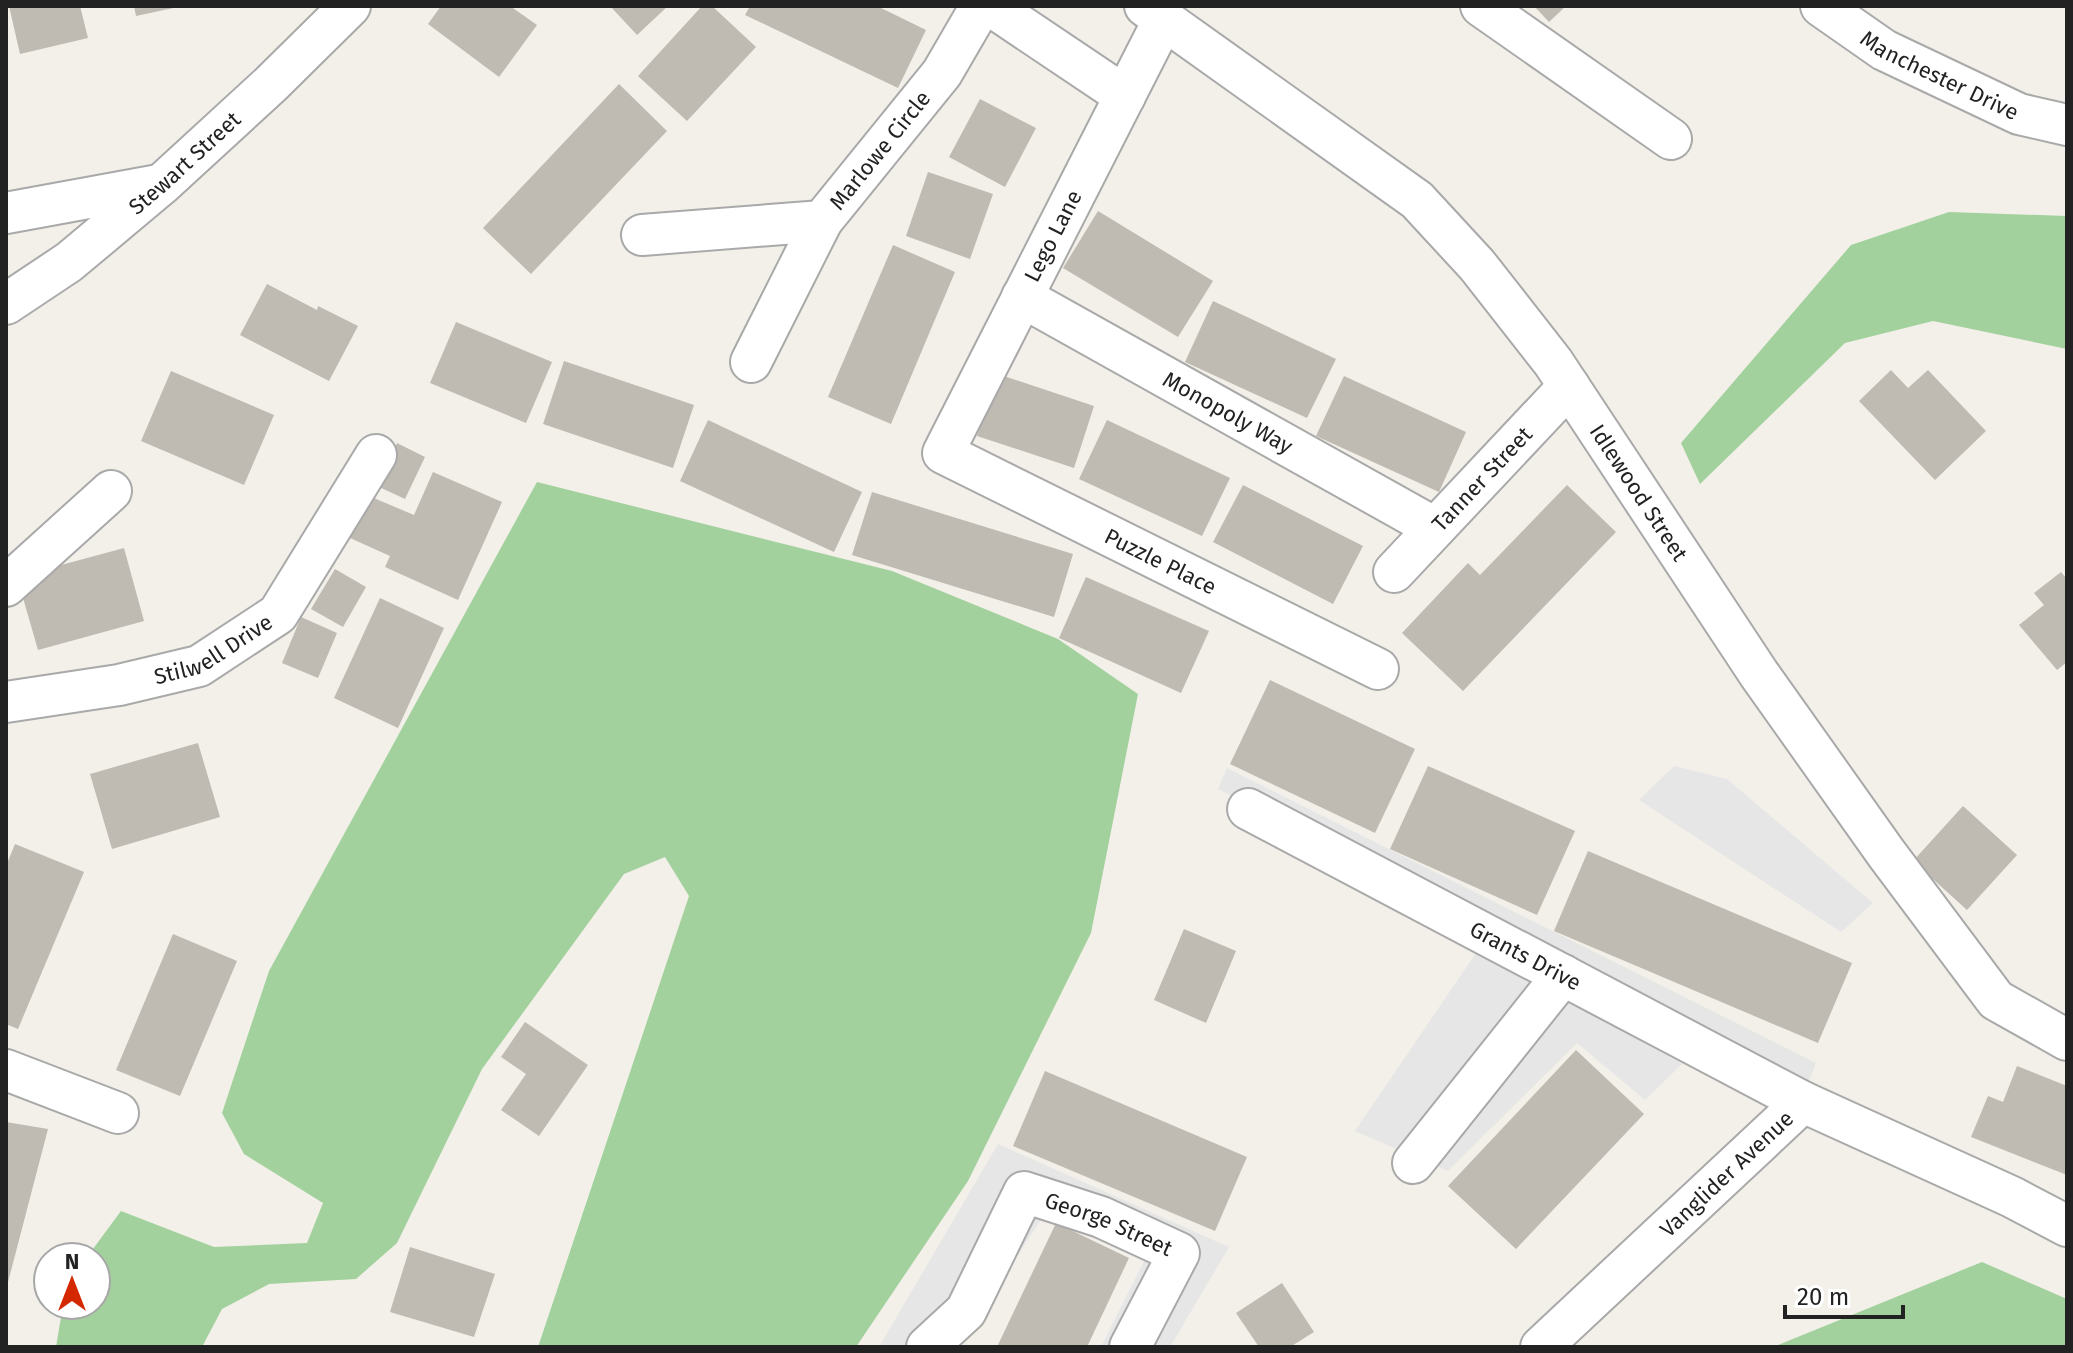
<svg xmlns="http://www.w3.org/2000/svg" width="2073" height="1353" viewBox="0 0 2073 1353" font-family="'Fira Sans',sans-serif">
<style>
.forest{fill:#a3d19d}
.parking{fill:#e6e6e6}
.building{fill:#bfbab2}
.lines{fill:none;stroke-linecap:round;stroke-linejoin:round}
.minor-casing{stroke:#a9a9a9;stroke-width:44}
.minor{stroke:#fff;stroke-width:40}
.labels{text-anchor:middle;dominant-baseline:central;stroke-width:6;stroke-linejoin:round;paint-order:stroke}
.street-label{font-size:22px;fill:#222;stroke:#fff}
</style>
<rect width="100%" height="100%" fill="#f2f0e9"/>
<path class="forest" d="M1949,212L2067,216V349L1933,321L1845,343L1700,484L1681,443L1851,245Z
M537,482L892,571L1058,639L1138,694L1091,933L968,1181L856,1347H538L689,896L665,857L624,874L482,1069L397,1243L356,1279L269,1284L222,1309L202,1347H56L63,1305H96V1257H87L121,1211L214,1247L307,1243L323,1203L244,1154L222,1113L269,971Z
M1982,1262L2067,1299V1347H1773Z"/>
<path class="parking" d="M1674,766L1727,779L1873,903L1841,932L1639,800Z
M1227,768L1816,1063L1807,1086L1218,789Z
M1478,950L1682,1064L1645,1100L1577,1043L1448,1171L1355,1131Z
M998,1144L1229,1247L1170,1347H1101L1149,1251L1047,1211L957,1347H879Z"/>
<path class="building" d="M9,6H80L88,38L20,54Z
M134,6H177L178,7L136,16Z
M441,6H510L537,25L499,77L428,24Z
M610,6H668L637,35Z
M702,6H712L756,47L687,121L638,76Z
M750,6H877L926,30L898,88L745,15Z
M1534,6H1566L1549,22Z
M619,84L667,131L531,274L483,228Z
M980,99L1036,128L1005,187L949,157Z
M928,172L993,194L970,259L906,236Z
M1098,211L1213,281L1178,337L1063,268Z
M893,245L955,272L891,424L828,397Z
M267,284L317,310L318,306L358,326L329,381L240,335Z
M1213,301L1336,359L1307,418L1185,362Z
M456,322L552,362L526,423L430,383Z
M564,361L694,405L673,468L543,424Z
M1891,370L1908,388L1928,370L1986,431L1935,480L1859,401Z
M171,371L274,415L244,485L141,441Z
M998,374L1094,406L1074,468L977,436Z
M1344,376L1466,432L1439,492L1316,436Z
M708,420L862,492L834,552L680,481Z
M1107,420L1230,478L1202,536L1079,479Z
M397,443L425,457L405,499L377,486Z
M433,472L502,502L458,600L385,567L390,556L350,538L369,496L414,515Z
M1243,485L1363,546L1333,604L1213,542Z
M1567,485L1616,532L1463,691L1402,633L1468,563L1480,575Z
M872,492L1073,554L1054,617L852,555Z
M124,548L144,621L38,650L17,577Z
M335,569L366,587L343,627L311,609Z
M2061,572L2067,579V662L2057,670L2019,625L2044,605L2034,593Z
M1086,577L1209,631L1181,693L1059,638Z
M380,598L444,628L398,728L334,698Z
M301,617L337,633L318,678L282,663Z
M1270,680L1415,749L1375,833L1230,764Z
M198,743L220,817L112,849L90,774Z
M1428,766L1575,831L1537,915L1390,849Z
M1963,806L2017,855L1967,910L1913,861Z
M15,844L84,872L18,1029L6,1024V866Z
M1588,851L1852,963L1818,1043L1554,931Z
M1184,929L1236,951L1206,1023L1154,1000Z
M173,934L237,961L180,1096L116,1070Z
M525,1022L588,1065L539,1136L501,1110L526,1074L501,1057Z
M1576,1050L1644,1114L1516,1249L1448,1186Z
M2017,1066L2067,1086V1175L1971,1137L1988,1096L2003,1102Z
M1045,1071L1247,1157L1215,1231L1013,1146Z
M6,1122L48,1129L7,1286H6Z
M1056,1223L1129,1258L1087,1347H997Z
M410,1247L495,1274L474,1337L390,1312Z
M1282,1283L1314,1332L1290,1347H1259L1236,1313Z"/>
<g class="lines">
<g class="minor-casing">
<g id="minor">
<path d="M991,6L1125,96"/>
<path id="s1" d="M1145,6L1417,200L1477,265L1553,362L1759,674L1886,853L1996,1000L2067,1040"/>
<path d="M1481,6L1671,139"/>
<path id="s2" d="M1821,6L1884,50L2019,114L2067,125"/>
<path id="s3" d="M1164,19L943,453L1378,669"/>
<path d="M6,213L159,185"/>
<path id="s4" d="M642,235L822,221L942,73L981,6"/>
<path id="s5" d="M1022,297L1435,528"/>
<path id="s6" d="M6,304L69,262L161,185L271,84L350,6"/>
<path d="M751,362L822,221"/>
<path id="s7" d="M1394,572L1569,386"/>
<path d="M6,586L111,491"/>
<path id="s8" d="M6,702L119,685L199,666L278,614L376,455"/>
<path id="s9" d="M1248,809L1803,1102"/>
<path d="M6,1070L118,1113"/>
<path d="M1413,1163L1563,975"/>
<path id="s10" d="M927,1347L966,1311L1024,1192L1101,1217L1179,1253L1130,1347"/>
<path id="s11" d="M1541,1347L1803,1102L2012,1197L2067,1226"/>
</g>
</g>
<use href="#minor" class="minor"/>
</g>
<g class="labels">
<g class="street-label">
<text stroke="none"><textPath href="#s2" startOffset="138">Manchester Drive</textPath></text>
<text stroke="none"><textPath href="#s4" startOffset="272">Marlowe Circle</textPath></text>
<text stroke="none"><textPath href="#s6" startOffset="228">Stewart Street</textPath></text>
<text transform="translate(1053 236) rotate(-63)">Lego Lane</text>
<text stroke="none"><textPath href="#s5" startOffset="236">Monopoly Way</textPath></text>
<text stroke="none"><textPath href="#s7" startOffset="128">Tanner Street</textPath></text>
<text stroke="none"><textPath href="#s1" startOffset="702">Idlewood Street</textPath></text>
<text stroke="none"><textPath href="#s3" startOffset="730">Puzzle Place</textPath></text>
<text stroke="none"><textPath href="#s8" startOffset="216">Stilwell Drive</textPath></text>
<text stroke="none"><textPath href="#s9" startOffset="314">Grants Drive</textPath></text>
<text stroke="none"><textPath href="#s11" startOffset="254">Vanglider Avenue</textPath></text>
<text stroke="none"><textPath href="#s10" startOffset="276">George Street</textPath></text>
</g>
</g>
<rect width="2073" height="1353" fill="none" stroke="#222222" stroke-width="16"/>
<g transform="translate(72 1281)"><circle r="38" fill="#ffffff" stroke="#a7a7a7" stroke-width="2"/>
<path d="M0-6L14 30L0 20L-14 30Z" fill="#d32800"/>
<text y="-12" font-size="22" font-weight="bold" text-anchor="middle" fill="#222222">N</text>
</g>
<path d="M1785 1305v12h118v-12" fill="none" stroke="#222222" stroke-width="4"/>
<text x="1797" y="1305" font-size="24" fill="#222222" stroke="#ffffff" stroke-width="6" paint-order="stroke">20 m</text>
</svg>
